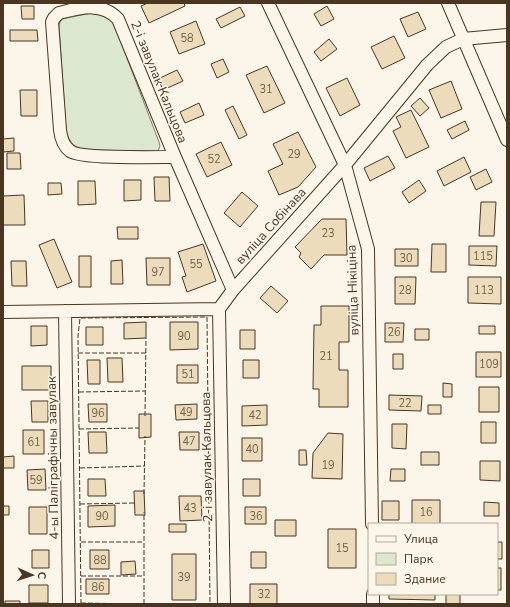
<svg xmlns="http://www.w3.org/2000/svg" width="510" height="607" viewBox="0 0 510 607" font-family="'Nunito Sans',sans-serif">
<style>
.green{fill:#dce7d0;stroke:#887966}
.building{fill:#ecdcbc;stroke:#4a3520}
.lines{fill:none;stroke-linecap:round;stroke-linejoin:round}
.minor-casing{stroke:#4a3520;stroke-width:14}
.minor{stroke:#fbf6e9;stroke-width:12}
.fence{stroke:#4a3520;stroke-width:1;stroke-dasharray:5 2;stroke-linecap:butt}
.labels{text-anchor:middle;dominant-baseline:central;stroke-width:3;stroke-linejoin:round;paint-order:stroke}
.number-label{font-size:11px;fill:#725f47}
.street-label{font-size:13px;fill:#4a3520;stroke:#fbf6e9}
</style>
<rect width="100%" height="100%" fill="#fbf6e9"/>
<path class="green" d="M91,13C100,13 108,16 114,24L159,142L160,146L158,151L82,150C72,145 69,141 66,130L59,26L60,22L62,19Z"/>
<path class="building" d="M148,3H184L185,6L149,23L141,6Z
M21,6H34V19H22Z
M327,6L334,19L321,26L314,14Z
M240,7L245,16L221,28L216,19Z
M418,12L426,29L408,37L400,19Z
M196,21L205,44L179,54L170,32Z
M10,30H37L38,41H10Z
M394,36L405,58L382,69L371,47Z
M329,39L337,49L321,61L314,52Z
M223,59L229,72L217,78L211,64Z
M267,66L285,103L264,113L246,75Z
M177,70L183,81L163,90L158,79Z
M347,78L360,105L340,116L326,88Z
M451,81L462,109L441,118L429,90Z
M20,90H37V116H21Z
M420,98L429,108L420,116L411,106Z
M199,103L204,115L185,123L180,112Z
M233,106L247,135L239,139L225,110Z
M411,110L429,147L406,158L393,131L401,127L396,117Z
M465,121L469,130L452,139L447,130Z
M298,132L316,167L298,187L279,195L268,171L283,164L273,144Z
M14,138V151L3,152V139Z
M221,142L232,165L207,177L196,154Z
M7,153H20L21,169H7Z
M388,156L395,168L370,181L364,168Z
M464,157L471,172L444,186L437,171Z
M486,169L492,182L476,190L470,177Z
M154,177H169L170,201H155Z
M124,180H141V200L124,201Z
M419,180L426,191L409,203L402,192Z
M78,181H95L96,204L78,205Z
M48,183H61L62,194L48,195Z
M242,192L258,206L240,227L224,213Z
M24,195L25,225H3V196Z
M481,202H496L494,236H479Z
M322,219H346L347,255H324L311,269L299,257L301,253L295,247Z
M117,227H138V239H118Z
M54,239L72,282L57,288L39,245Z
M203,244L216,281L187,292L182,277L186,276L178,252Z
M432,244H446V272H431Z
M469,246H497L496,266L469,265Z
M395,249H418V266H395Z
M79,256H91V287H79Z
M146,258H170V285H147Z
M122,260L123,284H111V261Z
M11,261H26L27,286H12Z
M395,277H416L415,304H395Z
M468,277H501V304L468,303Z
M271,286L288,301L277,313L260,298Z
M321,306H349V342H339V370H348V407H319V389H313L314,325H321Z
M146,322V338L124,339V323Z
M170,322H198V349L170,350Z
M385,323H404L403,342H385Z
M31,326H47V345L31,346Z
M479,326H495V334H479Z
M86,327H103V345H86Z
M415,329H429V340H415Z
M240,330H255V349H240Z
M476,352H501V377H476Z
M393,354H403V369H393Z
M107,358H122L123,382H108Z
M87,360H100V384H88Z
M243,360H259V378H243Z
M177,365H198V383H177Z
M22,366H51V390H22Z
M443,383L452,384V397H443Z
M479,387H499V412H479Z
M389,395L422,396L421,411L389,410Z
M31,401H48V422H32Z
M88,404H107V422H89Z
M197,404V419L176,420L175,405Z
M267,405V425L242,426V406Z
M428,405H441V414H428Z
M139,414H151V437L139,438Z
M481,422H496V443H481Z
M392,424H407L406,449L392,448Z
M23,430H44V454H23Z
M88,432H106L107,453H89Z
M179,432H199V450H180Z
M328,433L343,434L342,479L312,478L313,453Z
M242,438H262V461H242Z
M299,450H306L307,465H299Z
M421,452H439V465H421Z
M14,456V468H3V457Z
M480,461H500V481L480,480Z
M45,469L46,490H28L27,470Z
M391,469H405V481H390Z
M88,479H105L106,496H88Z
M243,479H260V496H243Z
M134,491H144L145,515H135Z
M179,496H201L202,520L180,521Z
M412,500H440V524H412Z
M382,501H399V520H382Z
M484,502L499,503V516H484Z
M115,505V526L88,527V506Z
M3,506H9V515H3Z
M29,507H47V534H29Z
M245,507H266V524H245Z
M275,520H296V536H275Z
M169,524H186V532H169Z
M328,529H356V568H328Z
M497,542H502V559H497Z
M32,550H49V568H32Z
M90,550H109V569H90Z
M251,552H266V568H251Z
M172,554H196V600H172Z
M135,561L136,574L121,575V562Z
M497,568H501V590H497Z
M86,579H109V594H86Z
M250,584H277V604H250Z
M29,585H48V603H29Z
M389,594H435V600L389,599Z
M446,594H460V604H446Z
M5,601H20V604H5Z"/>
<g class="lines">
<g class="minor-casing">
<path id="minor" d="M268,3L345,165L368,249L372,524
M448,3L507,140
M175,157C158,157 80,159 70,151C63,146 61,138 60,130L52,22L54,18L59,13C79,8 102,1 118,19L175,157L233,290
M219,309L224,604
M65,311L69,604
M3,312L219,309L233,290L345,165L427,65L446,47L463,39L507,35
M373,594V604"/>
</g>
<use href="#minor" class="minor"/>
<path class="fence" d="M78,353H146
M79,392L145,391
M145,416L146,338
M79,429L139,428
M80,468L145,466
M144,494L145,436
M80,504L134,503
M81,542H144
M81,576H144
M81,603L144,604
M81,604L78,336L80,318L207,317L210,604
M144,604V512"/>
</g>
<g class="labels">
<g class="number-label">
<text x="187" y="38">58</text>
<text x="266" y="89">31</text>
<text x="294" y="154">29</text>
<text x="214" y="159">52</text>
<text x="328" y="233">23</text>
<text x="483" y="256">115</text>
<text x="406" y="258">30</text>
<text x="196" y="264">55</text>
<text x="158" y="272">97</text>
<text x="405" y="290">28</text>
<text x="484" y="290">113</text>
<text x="394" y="332">26</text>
<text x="184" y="336">90</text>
<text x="326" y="356">21</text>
<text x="489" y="364">109</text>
<text x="188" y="374">51</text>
<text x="405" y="403">22</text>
<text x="186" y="412">49</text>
<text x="98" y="413">96</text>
<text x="255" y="415">42</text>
<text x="189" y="441">47</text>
<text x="34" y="442">61</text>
<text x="252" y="449">40</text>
<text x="328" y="465">19</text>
<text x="36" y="480">59</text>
<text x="190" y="508">43</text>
<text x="426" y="512">16</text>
<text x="102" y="516">90</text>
<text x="256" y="516">36</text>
<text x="342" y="548">15</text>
<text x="100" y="560">88</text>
<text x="184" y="577">39</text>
<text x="98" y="587">86</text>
<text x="264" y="594">32</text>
</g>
<g class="street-label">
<text transform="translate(159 82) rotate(68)">2-і завулак Кальцова</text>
<text transform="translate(271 226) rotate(-48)">вуліца Собінава</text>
<text transform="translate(353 290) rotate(-92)">вуліца Нікіціна</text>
<text transform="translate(207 457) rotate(-91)">2-і завулак Кальцова</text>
<text transform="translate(53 458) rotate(-91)">4-ы Паліграфічны завулак</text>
</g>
</g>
<rect width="510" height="607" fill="none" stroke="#4a3520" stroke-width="8"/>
<rect x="368" y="523" width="130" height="72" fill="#fbf6e9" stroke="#b4a999"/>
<rect x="376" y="536" width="20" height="6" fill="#fbf6e9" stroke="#b4a999"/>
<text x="404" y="543" font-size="12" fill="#4a3520">Улица</text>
<rect x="376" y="553" width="20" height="12" fill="#dce7d0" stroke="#b4a999"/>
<text x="404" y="563" font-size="12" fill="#4a3520">Парк</text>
<rect x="376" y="573" width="20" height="12" fill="#ecdcbc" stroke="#b4a999"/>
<text x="404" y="583" font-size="12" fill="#4a3520">Здание</text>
<g transform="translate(32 575) rotate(93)" stroke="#fbf6e9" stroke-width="3" paint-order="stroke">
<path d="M0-3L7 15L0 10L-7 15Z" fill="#4a3520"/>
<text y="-6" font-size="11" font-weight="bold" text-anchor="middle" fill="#4a3520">С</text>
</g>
</svg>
